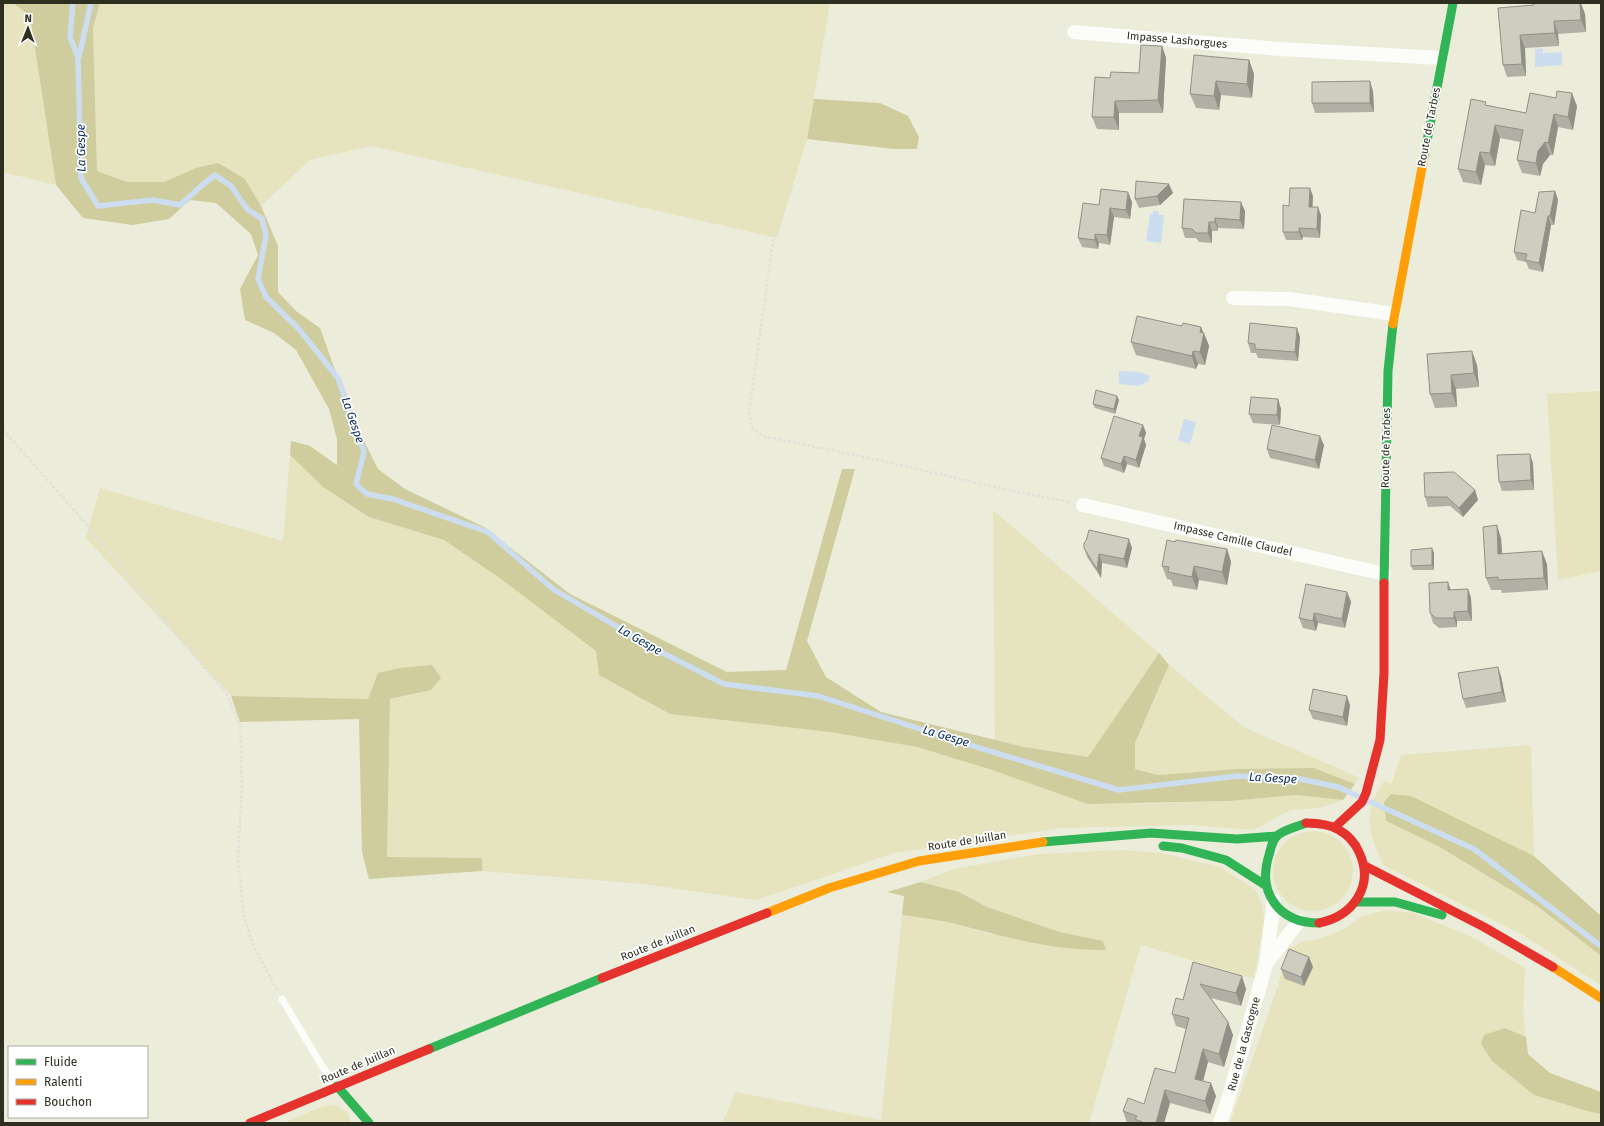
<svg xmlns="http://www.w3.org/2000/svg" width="1604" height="1126" viewBox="0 0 1604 1126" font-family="'Fira Sans',sans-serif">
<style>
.green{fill:#e5e4bf}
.forest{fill:#cfcd9e}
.water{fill:#ccddf0}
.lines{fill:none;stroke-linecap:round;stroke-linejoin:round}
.stream{stroke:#ccddf0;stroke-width:5.5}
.path{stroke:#e1e1db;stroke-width:2.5;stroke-dasharray:3 2;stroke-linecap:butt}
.lane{stroke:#fcfcf9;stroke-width:7}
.street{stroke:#fcfcf9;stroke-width:14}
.fast{stroke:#30b455;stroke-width:9}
.slow{stroke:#ff9f0a;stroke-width:9}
.jam{stroke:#e5322d;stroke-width:9}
.wall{fill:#b1b0a4}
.shaded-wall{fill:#909086}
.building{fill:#cecdbf;stroke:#909086}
.labels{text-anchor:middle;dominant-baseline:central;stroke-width:3.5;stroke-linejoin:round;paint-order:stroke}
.street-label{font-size:11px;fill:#2e2e21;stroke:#fff}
.water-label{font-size:12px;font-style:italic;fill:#092e60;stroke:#fff}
</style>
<rect width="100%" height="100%" fill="#ececda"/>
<path class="green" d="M3,3H13L30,16L56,185L3,172Z
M100,3H830L807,139L777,238L371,146L310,160L261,206L245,179L196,168L164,182H127L97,171L93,28Z
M1601,391V571L1558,580L1547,394Z
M290,455L323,487L369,517L444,540L501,579L597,651L830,732L917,747L992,770L1136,804L1230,801L1296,795L1343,800L1320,808L1291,810L1253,830L1191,825L1060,828L894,853L756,900L644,884L482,871V858L387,857L390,699L431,690L368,699L231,696L86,538L100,488L283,541Z
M993,510L1159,653L1088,757L1024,747L995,740Z
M1169,665L1245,728L1358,777L1355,784L1314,768L1236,769L1158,775L1135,769V743Z
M1531,745L1534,856L1411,796L1386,821L1438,846L1537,906L1601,956V985L1521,934L1383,865C1375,846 1365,825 1372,804C1374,796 1380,788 1384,781L1392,783L1401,755Z
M1273 871a40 40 0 1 1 80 0a40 40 0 1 1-80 0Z
M1122,850L1162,853L1220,867L1256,890L1262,905L1264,920L1254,979L1141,945L1089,1123H722L736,1092L881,1120L902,915L946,922L990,934L1103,941L1060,932L987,907L959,892L921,882L954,869L1039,854Z
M1386,910L1414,913L1474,938L1525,968L1523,1015L1526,1037L1505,1028L1492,1061L1534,1095L1587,1111L1601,1114V1123H1230L1278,986L1288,950L1301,942L1318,939L1341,931L1361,917Z
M336,1105L347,1112L351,1123H282L324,1106Z"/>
<path class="forest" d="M13,3H100L93,28L97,171L127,182H164L196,168L218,163L245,179L261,206L278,246V292L296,311L320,328L351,415L378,469L405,489L484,527L570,594L727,672L786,670L842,469H855L807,641L826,677L881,712L1024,747L1088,757L1159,653L1169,665L1135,743V769L1158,775L1236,769L1314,768L1355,784L1343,800L1296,795L1230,801L1088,804L992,770L917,747L830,732L670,714L599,675L596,651L501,579L444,540L369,517L323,487L290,455L291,441L310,446L337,465V439L329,409L296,350L274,333L245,320L240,289L258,255L251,234L216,203L190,200L169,219L133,225L83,218L56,185L30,16Z
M814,99L880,103L908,116L919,137L917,149H894L807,139Z
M432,665L441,678L431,690L390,699L387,857L482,858V871L369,879L362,852L359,719L240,722L231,696L368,699L378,673L399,668Z
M1391,794L1411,796L1534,856L1601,916V956L1537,906L1438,846L1386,821L1384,802Z
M921,882L959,892L987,907L1060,932L1103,941L1106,950C1051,951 999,935 947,922C932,919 917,917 902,915L904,896L887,892Z
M1505,1028L1526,1037L1528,1054L1550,1073L1601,1092V1114L1587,1111L1534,1095L1492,1061L1481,1044L1484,1035Z"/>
<path class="water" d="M1543,48V53L1562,52V65L1535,67V49Z
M1153,211H1158L1159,215H1164L1161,243L1146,241L1150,214H1153Z
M1119,371L1140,372L1150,376L1148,381L1139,386L1119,384Z
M1184,419L1196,422L1190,444L1178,440Z"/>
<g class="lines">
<path class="stream" d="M73,3L70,37L78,58L81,178L98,206L153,200L180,205L200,187L215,175L231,186L247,209L262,219L266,235L258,279L266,297L298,328L338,378L364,452L356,484L367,494L393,499L488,532L553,589L655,649L724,684L818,696L973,746L1119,790L1237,776L1295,778L1338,787L1474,849L1601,946
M79,57L91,3"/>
<path class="path" d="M774,234L749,412L752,428L763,436L878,460L1008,490L1069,502
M3,430L82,519L118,562L140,591L227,695L240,725L242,787L238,858L244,917L253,945L277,990"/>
<path class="lane" d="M282,999L322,1066L336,1085"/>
<path class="street" d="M1074,32L1280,49L1442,58
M1233,298L1289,299L1394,314
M1083,505L1384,574
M1274,901L1266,964L1299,921
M1220,1123L1229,1097L1266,964"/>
<path class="fast" d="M1424,157L1453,3
M1384,583L1388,371L1393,324
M1306,823C1297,827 1285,829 1278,835C1272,840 1271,848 1269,855C1257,893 1279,923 1319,923
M1043,842L1151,833L1237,839L1277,836
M1163,846L1182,848L1226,860L1265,885
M1356,902H1395L1442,915
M429,1049L602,978
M337,1086L369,1123"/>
<path class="slow" d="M1393,324L1424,157
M767,913L829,888L919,861L1043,842
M1553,967L1601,998"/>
<path class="jam" d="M1306,823C1317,823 1329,824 1339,830C1348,835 1355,843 1359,852C1375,886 1353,916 1319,923
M1335,827L1362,802L1366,793L1380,740L1384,673V583
M1365,866L1484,927L1553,967
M602,978L767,913
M250,1123L429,1049"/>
</g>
<path class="wall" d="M1498,8L1585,14L1586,32L1558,34L1559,46L1525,48L1526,76L1507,77L1503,65Z
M1162,46L1166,58L1163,113H1119V130L1097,129L1092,117L1110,78L1139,73Z
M1249,60L1254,74L1252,98L1221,95L1219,110L1196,108L1190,94Z
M1373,91L1374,112L1315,113L1312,103Z
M1487,106L1526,113L1577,106L1573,130L1558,127L1553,155H1550L1543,164L1540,176L1522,173L1517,160L1520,142L1500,138L1495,166L1485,165L1481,185L1463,182L1458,169Z
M1555,191L1558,200L1554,225H1551L1543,272L1529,269L1526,262L1517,260L1514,252L1535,213Z
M1173,193L1160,205L1139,208L1135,199Z
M1313,196L1312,207L1321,215L1320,238L1303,237L1302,240H1286L1283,232L1289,206Z
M1184,199L1245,211L1244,229L1218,228V231H1212V243L1199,242L1196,238H1185L1182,228Z
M1132,202L1130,219L1114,217L1110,245L1099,243L1098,249L1082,247L1078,238L1099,205Z
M1182,326L1201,327L1209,346L1205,365L1198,364L1196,369L1136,355L1131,342Z
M1300,337L1298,361L1258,358L1256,353H1251L1248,343Z
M1427,354L1477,365L1479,387L1456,389L1457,407L1435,408L1430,394Z
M1278,399L1281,409L1280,425L1253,423L1249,414Z
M1119,400L1115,414L1095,408L1093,404Z
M1143,425L1146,433L1144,439L1146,445L1139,468L1127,464L1124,473L1104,466L1101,458Z
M1324,445L1319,469L1270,458L1267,449Z
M1533,463L1534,490L1502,491L1499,482Z
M1475,490L1478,500L1463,517L1450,506L1428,507L1425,497Z
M1501,538L1502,554L1547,564L1548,590L1502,593L1501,590H1491L1486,578Z
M1175,542L1227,549L1231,562L1227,585L1199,580L1197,590L1173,586L1171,580L1167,579L1162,566Z
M1084,548H1132L1127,568L1102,563L1101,578L1087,557Z
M1434,553V570H1413L1411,566Z
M1468,589L1471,598L1472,621H1457V627L1439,628L1433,623L1430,613L1451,590Z
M1347,592L1351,602L1345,628L1318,623L1316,631L1303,628L1299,618Z
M1501,676L1506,702L1466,708L1463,699Z
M1350,705L1347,726L1313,719L1309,710Z
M1193,962L1246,989L1241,1006L1211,998L1228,1022L1233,1035L1224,1067L1208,1062L1203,1081L1216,1096L1210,1114L1170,1103L1164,1123H1127L1123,1111L1144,1104L1175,1073L1186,1029L1176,1026L1172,1014L1183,1000Z
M1313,967L1304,986L1285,979L1281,969Z"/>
<path class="shaded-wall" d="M1580,3H1581L1585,14L1586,32L1581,20Z
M1554,21L1558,34L1559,46L1555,33Z
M1520,35L1525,48L1526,76L1522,64Z
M1162,46L1166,58L1163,113L1158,100Z
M1249,60L1254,74L1252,98L1247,84Z
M1216,81L1221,95L1219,110L1214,96Z
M1370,81L1373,91L1374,112L1370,103Z
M1572,93L1577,106L1573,130L1568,117Z
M1115,101L1119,113V130L1114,117Z
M1554,114L1558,127L1553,155L1548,143Z
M1495,125L1500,138L1495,166L1490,153Z
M1545,142L1550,155L1543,164L1540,176L1536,163L1538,151Z
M1480,152L1485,165L1481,185L1476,172Z
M1169,184L1173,193L1160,205L1157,196Z
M1310,188L1313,196L1312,215L1309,207Z
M1555,191L1558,200L1554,225L1550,216Z
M1128,192L1132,202L1130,219L1126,210Z
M1241,202L1245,211L1244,229L1240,220Z
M1318,207L1321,215L1320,238L1317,229Z
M1110,208L1114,217L1110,245L1107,235Z
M1548,216L1551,225L1543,272L1539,263Z
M1215,218L1218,228V231L1215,222Z
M1209,222L1212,231V243L1208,233Z
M1299,228L1303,237L1302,240L1299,232Z
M1095,234L1099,243L1098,249L1095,240Z
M1201,327L1204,335V333L1209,346L1205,365L1200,352V332Z
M1297,328L1300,337L1298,361L1295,352Z
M1193,351L1198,364L1196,369L1192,356Z
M1472,351L1477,365L1479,387L1474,373Z
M1451,375L1456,389L1457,407L1452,393Z
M1117,396L1119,400L1115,414L1114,409Z
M1278,399L1281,409L1280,425L1277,415Z
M1143,425L1146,433L1144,439L1146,445L1139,468L1136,460L1139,436Z
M1320,436L1324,445L1319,469L1315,460Z
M1530,454L1533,463L1534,490L1531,480Z
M1124,456L1127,464L1124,473L1121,464Z
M1475,490L1478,500L1463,517L1459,508Z
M1497,525L1501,538L1503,566L1498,554Z
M1129,539L1132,548L1127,568L1124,559Z
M1432,548L1434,553V570L1432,565Z
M1227,549L1231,562L1227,585L1222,572Z
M1542,551L1547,564L1548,590L1544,578Z
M1099,554L1102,563L1101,578L1097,569Z
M1194,566L1199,580L1197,590L1192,577Z
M1448,582L1451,591L1448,590Z
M1468,589L1471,598L1472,621L1468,611Z
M1347,592L1351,602L1345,628L1342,619Z
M1454,612L1457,621V627L1454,618Z
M1314,613L1318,623L1316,631L1313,621Z
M1498,667L1501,676L1506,702L1502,692Z
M1347,696L1350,705L1347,726L1343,717Z
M1309,957L1313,967L1304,986L1301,977Z
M1242,976L1246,989L1241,1006L1236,993Z
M1228,1022L1233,1035L1224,1067L1219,1054Z
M1203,1049L1208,1062L1200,1092L1195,1079Z
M1211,1083L1216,1096L1210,1114L1205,1101Z
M1165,1090L1170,1103L1164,1123H1156Z"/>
<path class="building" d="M1534,3H1580L1581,20L1554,21L1555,33L1520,35L1522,64L1503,65L1498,8L1534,5Z
M1141,45L1162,46L1158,100L1115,101L1114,117H1092L1095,77L1110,78L1111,72L1139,73Z
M1194,55L1249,60L1247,84L1216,81L1214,96L1190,94Z
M1370,81V103H1312V82Z
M1557,91L1572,93L1568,117L1554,114L1548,143L1545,142L1538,151L1536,163L1517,160L1523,130L1495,125L1490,153L1480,152L1476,172L1458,169L1471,99L1486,102L1485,105L1526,113L1530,93L1556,98Z
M1136,181L1169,184L1157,196L1135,199Z
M1290,188H1310L1309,207H1318L1317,229L1299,228V232H1283V205L1289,206Z
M1101,189L1128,192L1126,210L1110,208L1107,235L1095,234V240L1078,238L1083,203L1099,205Z
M1555,191L1550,216H1548L1539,263L1525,260L1527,254L1514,252L1521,210L1535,213L1539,192Z
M1184,199L1241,202L1240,220L1215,218V222H1209L1208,233H1196L1192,229L1182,228Z
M1137,316L1182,326L1183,323L1201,327L1200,332L1204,333L1200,352L1193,351L1192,356L1131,342Z
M1250,323L1297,328L1295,352L1255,349V344L1248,343Z
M1472,351L1474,373L1451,375L1452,393L1430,394L1427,354Z
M1096,390L1117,396L1114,409L1093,404Z
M1251,397L1278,399L1277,415L1249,414Z
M1114,416L1143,425L1139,436L1143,437L1136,460L1124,456L1121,464L1101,458Z
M1272,425L1320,436L1315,460L1267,449Z
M1530,454L1531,480L1499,482L1497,455Z
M1454,472L1475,490L1459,508L1447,497H1425L1424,473Z
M1497,525L1498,554L1542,551L1544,578L1498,580V577L1486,578L1483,527Z
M1089,530L1129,539L1124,559L1099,554L1097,569L1084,548V543L1086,541Z
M1167,540L1175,542L1176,540L1227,549L1222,572L1194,566L1192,577L1168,572L1169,567L1162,566Z
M1432,548V565L1411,566V550Z
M1448,582V590L1468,589V611L1454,612V618H1436L1430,613L1429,583Z
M1306,584L1347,592L1342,619L1314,613L1313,621L1299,618Z
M1498,667L1502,692L1463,699L1458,673Z
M1313,689L1347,696L1343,717L1309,710Z
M1289,949L1309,957L1301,977L1281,969Z
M1193,962L1242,976L1236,993L1200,984L1228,1022L1219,1054L1203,1049L1195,1079L1211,1083L1205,1101L1165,1090L1156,1123H1144L1135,1119L1137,1116L1123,1111L1128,1098L1144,1104L1155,1068L1175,1073L1189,1018L1172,1014L1176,998L1183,1000Z"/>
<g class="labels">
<g class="street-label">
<text transform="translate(1177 40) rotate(5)">Impasse Lashorgues</text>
<text transform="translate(1429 127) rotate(-79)">Route de Tarbes</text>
<text transform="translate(1386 448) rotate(-89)">Route de Tarbes</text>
<text transform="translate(1233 539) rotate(13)">Impasse Camille Claudel</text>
<text transform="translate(967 841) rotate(-9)">Route de Juillan</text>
<text transform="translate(658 943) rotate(-22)">Route de Juillan</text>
<text transform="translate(1244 1044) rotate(-75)">Rue de la Gascogne</text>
<text transform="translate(358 1065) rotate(-23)">Route de Juillan</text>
</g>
<g class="water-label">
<text transform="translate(81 148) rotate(-91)">La Gespe</text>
<text transform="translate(353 420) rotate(71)">La Gespe</text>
<text transform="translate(640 640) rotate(30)">La Gespe</text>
<text transform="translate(946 736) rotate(17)">La Gespe</text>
<text transform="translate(1273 778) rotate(3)">La Gespe</text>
</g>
</g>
<rect width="1604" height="1126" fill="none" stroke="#2e2e21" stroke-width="8"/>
<rect x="8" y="1046" width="140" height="72" fill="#ffffff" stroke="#ababa6"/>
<rect x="16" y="1059" width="20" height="6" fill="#30b455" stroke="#ababa6"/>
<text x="44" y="1066" font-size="12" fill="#2e2e21">Fluide</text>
<rect x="16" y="1079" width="20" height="6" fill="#ff9f0a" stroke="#ababa6"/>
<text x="44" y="1086" font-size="12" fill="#2e2e21">Ralenti</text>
<rect x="16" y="1099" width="20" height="6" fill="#e5322d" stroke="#ababa6"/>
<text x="44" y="1106" font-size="12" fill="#2e2e21">Bouchon</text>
<g transform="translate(28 28) rotate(1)" stroke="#ffffff" stroke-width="3" paint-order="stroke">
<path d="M0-3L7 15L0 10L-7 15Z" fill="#2e2e21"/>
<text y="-6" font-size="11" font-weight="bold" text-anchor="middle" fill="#2e2e21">N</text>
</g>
</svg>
